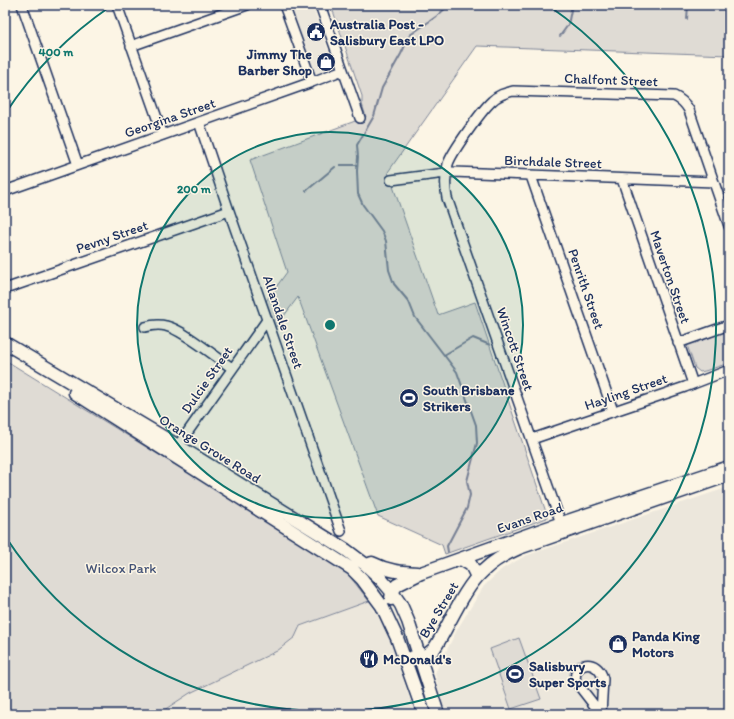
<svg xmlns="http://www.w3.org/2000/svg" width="734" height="719" viewBox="0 0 734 719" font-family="Itim,sans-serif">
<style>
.built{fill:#ece7dc}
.green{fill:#dfdbd4;stroke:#7d8599}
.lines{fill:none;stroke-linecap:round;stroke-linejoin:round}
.stream{stroke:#767f94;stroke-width:2}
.minor-casing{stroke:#1b2f5e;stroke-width:12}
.major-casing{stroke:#1b2f5e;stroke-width:15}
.minor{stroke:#fcf5e5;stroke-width:9}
.major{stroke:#fcf5e5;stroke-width:12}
.ring{fill:none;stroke:#0f766e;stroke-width:2}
.labels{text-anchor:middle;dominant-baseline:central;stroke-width:3;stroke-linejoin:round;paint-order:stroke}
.poi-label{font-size:14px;font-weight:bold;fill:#1b2f5e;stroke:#fcf5e5;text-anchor:start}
.street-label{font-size:14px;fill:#1b2f5e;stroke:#fcf5e5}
.park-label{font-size:14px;fill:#425176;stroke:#fcf5e5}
.centre{fill:#0f766e;stroke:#fcf5e5;stroke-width:2}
.ring-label{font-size:12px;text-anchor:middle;font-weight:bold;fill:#0f766e;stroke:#fcf5e5;stroke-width:3;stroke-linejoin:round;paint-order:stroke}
</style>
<rect width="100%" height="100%" fill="#fcf5e5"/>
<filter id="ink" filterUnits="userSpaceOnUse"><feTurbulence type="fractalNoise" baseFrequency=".025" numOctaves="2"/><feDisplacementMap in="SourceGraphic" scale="8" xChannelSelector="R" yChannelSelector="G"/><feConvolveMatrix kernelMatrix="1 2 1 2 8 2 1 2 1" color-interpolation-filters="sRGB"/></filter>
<g filter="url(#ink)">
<path class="built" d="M288,5H312L334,66L332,69L313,74Z
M729,487V714H444L435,673L458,628L484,586L502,569L525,556Z
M369,601L387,633L415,714H61Z"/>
<path class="green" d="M331,5H729V55L477,46L388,172L438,315L475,302L546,512L547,518L445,554L442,545L378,516L298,297L275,328L266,301L287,272L250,160L366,117L362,104V96Z
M729,329V363L705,371L700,372L695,368L687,345L688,343Z
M5,360L344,569L369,601L300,626L295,637L277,651L190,693L158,714H5Z
M519,638L541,699L511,709L490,649Z"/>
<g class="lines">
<path class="stream" d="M687,19L688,5
M560,36L568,25L572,5
M340,165H357
M306,191L335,167
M444,355L473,338L490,345
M448,552L447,546L467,508L470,495L467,481L477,443L476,425L457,372L415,317L409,302L394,284L389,270L386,241L382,231L363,205L358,194L357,171L358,157L357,145L374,116L382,88L401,54L410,35L437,16L449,5"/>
<g class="minor-casing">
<path id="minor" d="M22,5L78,165
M117,5L163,135
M284,5L312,82
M320,5L360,118
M131,46L247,5
M199,122L229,211L341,531
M531,176L613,411
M622,179L693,384
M391,180L453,172L714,182
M5,191L312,82L343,70
M5,289L229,211
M145,327C152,325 159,324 166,326C182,329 217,358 232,368
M678,343L729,325
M532,439L685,387L729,370
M176,452L178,446L182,440L267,320
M563,529L447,198C445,187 445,175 448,164C452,152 481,111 492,101C498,95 505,93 513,91L674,96C681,99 685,103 689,110L729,226
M601,714L576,682C571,662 598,657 603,679L601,714"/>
</g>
<g class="major-casing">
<path id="major" d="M5,343L178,446L346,550L366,565L381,579L392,592L401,605L408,621L438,714
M75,393L352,569L362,579L382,606L397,638L424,714
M461,559L471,565L477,577
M367,565L372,563C388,571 399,572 417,573
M391,599L392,592L397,585L421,573L544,529L729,467
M413,657L425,656L434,649C449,626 463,589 483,571C493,561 505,554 519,548L729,475"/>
</g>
<use href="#minor" class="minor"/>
<use href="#major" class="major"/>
</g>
</g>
<circle cx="330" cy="325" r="193" fill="#0f766e" fill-opacity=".12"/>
<g class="ring">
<circle cx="330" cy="325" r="193"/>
<path d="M5 114A387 387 0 0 1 111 6M549 6A387 387 0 1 1 5 536"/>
</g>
<defs>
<g id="civic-disc" transform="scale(1)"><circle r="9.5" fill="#1b2f5e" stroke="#fcf5e5"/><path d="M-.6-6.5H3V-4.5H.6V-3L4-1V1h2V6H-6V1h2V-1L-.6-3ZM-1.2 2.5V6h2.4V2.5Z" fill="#fff"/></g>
<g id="shop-disc" transform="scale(1)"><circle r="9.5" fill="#1b2f5e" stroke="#fcf5e5"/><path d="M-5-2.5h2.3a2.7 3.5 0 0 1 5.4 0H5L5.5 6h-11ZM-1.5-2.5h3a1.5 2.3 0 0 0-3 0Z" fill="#fff"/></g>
<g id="stadium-disc" transform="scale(1)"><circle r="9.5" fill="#1b2f5e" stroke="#fcf5e5"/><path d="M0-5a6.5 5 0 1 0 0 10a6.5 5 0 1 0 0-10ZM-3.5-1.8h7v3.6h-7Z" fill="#fff"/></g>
<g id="restaurant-disc" transform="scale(1)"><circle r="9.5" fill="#1b2f5e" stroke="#fcf5e5"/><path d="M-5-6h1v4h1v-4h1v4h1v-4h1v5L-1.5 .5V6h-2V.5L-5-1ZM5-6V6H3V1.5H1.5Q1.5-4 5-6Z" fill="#fff"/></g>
</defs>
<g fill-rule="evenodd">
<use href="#civic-disc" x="316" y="32"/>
<use href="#shop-disc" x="326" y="62"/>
<use href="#stadium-disc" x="409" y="398"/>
<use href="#shop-disc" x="618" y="644"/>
<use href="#restaurant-disc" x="369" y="659"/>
<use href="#stadium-disc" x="515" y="674"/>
</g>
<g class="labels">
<g class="poi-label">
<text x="330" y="24">Australia Post -<tspan x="330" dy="16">Salisbury East LPO</tspan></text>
<text x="312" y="54" text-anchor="end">Jimmy The<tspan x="312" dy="16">Barber Shop</tspan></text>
<text x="423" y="390">South Brisbane<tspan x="423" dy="16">Strikers</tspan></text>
<text x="632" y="636">Panda King<tspan x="632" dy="16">Motors</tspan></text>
<text x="383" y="659">McDonald's</text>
<text x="529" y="666">Salisbury<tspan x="529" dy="16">Super Sports</tspan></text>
</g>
<g class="street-label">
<text transform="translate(611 80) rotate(2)">Chalfont Street</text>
<text transform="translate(170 118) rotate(-19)">Georgina Street</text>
<text transform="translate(553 162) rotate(2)">Birchdale Street</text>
<text transform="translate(112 237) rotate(-19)">Pevny Street</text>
<text transform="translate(670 277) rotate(71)">Maverton Street</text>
<text transform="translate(586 289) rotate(71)">Penrith Street</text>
<text transform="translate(283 322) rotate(71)">Allandale Street</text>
<text transform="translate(515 349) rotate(71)">Wincott Street</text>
<text transform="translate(207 380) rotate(-55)">Dulcie Street</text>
<text transform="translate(626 392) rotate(-19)">Hayling Street</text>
<text transform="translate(210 449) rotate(32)">Orange Grove Road</text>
<text transform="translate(530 518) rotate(-19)">Evans Road</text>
<text transform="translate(439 610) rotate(-59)">Bye Street</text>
</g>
<g class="park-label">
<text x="121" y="568">Wilcox Park</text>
</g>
</g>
<circle cx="330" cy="325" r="6" class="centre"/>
<g class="ring-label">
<text x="56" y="56">400 m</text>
<text x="194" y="193">200 m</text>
</g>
<rect width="734" height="719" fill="none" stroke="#fcf5e5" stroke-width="20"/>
<rect x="10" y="10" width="714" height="699" fill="none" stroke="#1b2f5e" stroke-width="1.5" filter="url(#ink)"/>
</svg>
